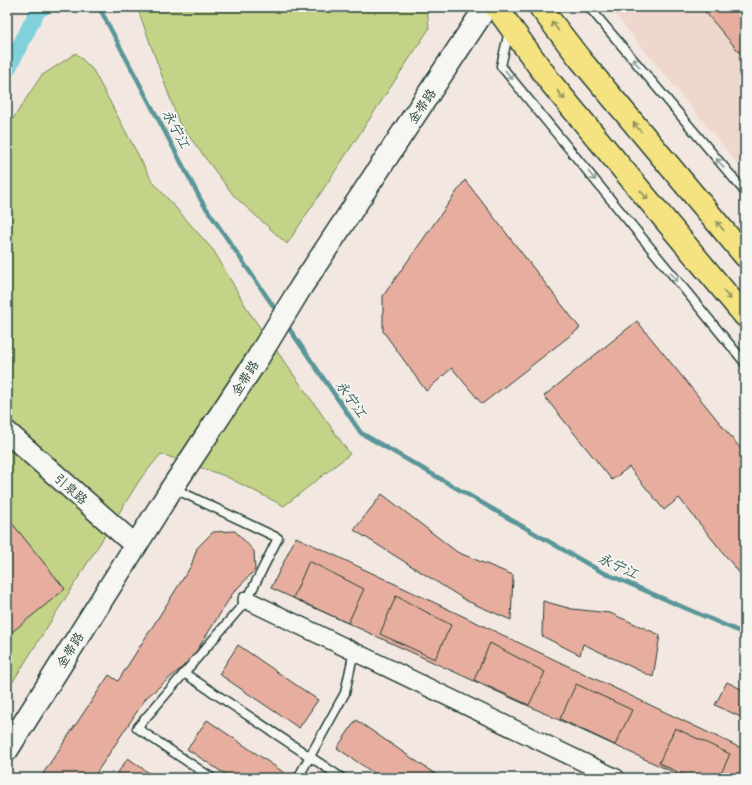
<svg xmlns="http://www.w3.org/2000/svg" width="752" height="785" viewBox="0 0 752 785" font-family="Itim,'LXGW WenKai TC',sans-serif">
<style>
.built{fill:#efd7cd}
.green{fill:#c3d387;stroke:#71885e}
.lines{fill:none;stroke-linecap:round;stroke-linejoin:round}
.stream{stroke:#5a9699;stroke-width:4.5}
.canal{stroke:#81d1dd;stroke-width:16}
.building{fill:#e7ae9f;stroke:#1f3d34}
.service-casing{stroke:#1f3d34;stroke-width:11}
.minor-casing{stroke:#1f3d34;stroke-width:20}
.tertiary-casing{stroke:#1f3d34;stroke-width:24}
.secondary-casing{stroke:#1f3d34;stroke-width:25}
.trunk-casing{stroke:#1f3d34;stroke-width:25}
.service{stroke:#f6f6f2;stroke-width:8}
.minor{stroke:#f6f6f2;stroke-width:17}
.tertiary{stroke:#f6f6f2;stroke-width:21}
.secondary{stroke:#f6f6f2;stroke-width:22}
.trunk{stroke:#f5e381;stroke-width:22}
.oneway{stroke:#8a905a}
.oneway2{stroke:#8a9a93}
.labels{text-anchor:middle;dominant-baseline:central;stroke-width:3.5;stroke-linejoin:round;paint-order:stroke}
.street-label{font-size:13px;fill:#1f3d34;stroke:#f6f6f2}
.water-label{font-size:14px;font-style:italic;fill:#335b56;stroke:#f6f6f2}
</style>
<rect width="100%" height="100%" fill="#f3e8e1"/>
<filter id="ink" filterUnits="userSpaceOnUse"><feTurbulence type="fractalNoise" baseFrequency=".025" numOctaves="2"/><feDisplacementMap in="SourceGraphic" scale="8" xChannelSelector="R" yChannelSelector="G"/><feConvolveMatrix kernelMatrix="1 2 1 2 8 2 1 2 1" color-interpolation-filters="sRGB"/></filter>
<g filter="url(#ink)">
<path class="built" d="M609,7H745V164L741,168Z"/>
<path class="green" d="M137,7H427L429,29L287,244L234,196L179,123Z
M76,53L93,70L152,181L214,251L249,312L350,454L284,506L225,476L161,454L141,478L7,691V128L41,76Z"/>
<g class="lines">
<path class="stream" d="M99,7L202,202L278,313
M286,324L361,433L600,571L745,634"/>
<path class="canal" d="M7,71L38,10L44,7"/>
</g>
<path class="building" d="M701,7H745V59Z
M465,180L580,328L482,404L452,368L426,391L383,331V296Z
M637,321L745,454V572L741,575L679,498L664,510L629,467L612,480L544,396Z
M382,494L457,552L513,575L511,620L467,601L354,530Z
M7,517L65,589L7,636Z
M235,531L254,551L255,570L233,593L191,660L146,698L93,778H40L109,675L118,681L191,566L197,548L213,532Z
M296,537L745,750V778H686L271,588Z
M309,561L364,589L348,623L293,598Z
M396,596L451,625L435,659L380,634Z
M543,601L572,609L610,613L660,635L653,677L583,644L580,655L542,636Z
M490,643L545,672L529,705L474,680Z
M238,645L318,700L299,728L219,674Z
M727,682L745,691V719L715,705Z
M576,684L632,710L615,745L560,719Z
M207,720L286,774L284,778H231L187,749Z
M356,720L441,778H381L337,748Z
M675,728L730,754L719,778H690L659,763Z
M128,758L156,778H114Z"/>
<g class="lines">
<g class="service-casing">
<path id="service" d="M589,7L745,192
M509,31L501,66L745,363
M173,488L278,538L247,600L137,728L212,778
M184,673L342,778
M298,778L345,693L354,651"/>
</g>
<g class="minor-casing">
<path id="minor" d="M247,600L616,778"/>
</g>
<g class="tertiary-casing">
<path id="tertiary" d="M7,432L136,546"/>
</g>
<g class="secondary-casing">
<path id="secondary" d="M7,750L172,488L256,361L301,287L486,7"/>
</g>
<g class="trunk-casing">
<path id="trunk" d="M496,7L551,83L745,316
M540,7L580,59L745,256"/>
</g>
<use href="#service" class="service"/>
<use href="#minor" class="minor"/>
<use href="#tertiary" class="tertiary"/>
<use href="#secondary" class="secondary"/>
<use href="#trunk" class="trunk"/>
</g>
<defs><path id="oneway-shaft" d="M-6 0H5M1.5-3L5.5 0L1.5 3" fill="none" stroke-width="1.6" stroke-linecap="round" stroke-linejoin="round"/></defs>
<g class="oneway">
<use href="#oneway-shaft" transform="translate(555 26) rotate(-127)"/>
<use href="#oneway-shaft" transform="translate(561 95) rotate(50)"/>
<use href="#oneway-shaft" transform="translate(637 127) rotate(-130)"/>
<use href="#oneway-shaft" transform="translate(644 195) rotate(50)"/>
<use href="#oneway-shaft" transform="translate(720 226) rotate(-130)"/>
<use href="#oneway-shaft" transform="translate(727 295) rotate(50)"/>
</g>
<g class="oneway2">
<use href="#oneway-shaft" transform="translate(636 63) rotate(-130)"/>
<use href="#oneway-shaft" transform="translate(509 75) rotate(51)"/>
<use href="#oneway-shaft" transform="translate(720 163) rotate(-130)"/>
<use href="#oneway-shaft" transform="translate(592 176) rotate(51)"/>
<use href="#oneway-shaft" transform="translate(674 277) rotate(51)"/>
</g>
</g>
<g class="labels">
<g class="street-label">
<text transform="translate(422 106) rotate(-56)">金带路</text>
<text transform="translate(245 378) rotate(-57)">金带路</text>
<text transform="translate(71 489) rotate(41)">引泉路</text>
<text transform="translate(70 650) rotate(-58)">金带路</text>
</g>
<g class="water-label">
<text transform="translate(176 129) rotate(62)">永宁江</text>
<text transform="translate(351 399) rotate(55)">永宁江</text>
<text transform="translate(618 566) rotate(25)">永宁江</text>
</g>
</g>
<rect width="752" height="785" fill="none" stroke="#f6f6f2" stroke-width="24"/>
<rect x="12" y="12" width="728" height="761" fill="none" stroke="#1f3d34" stroke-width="1.5" filter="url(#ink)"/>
</svg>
